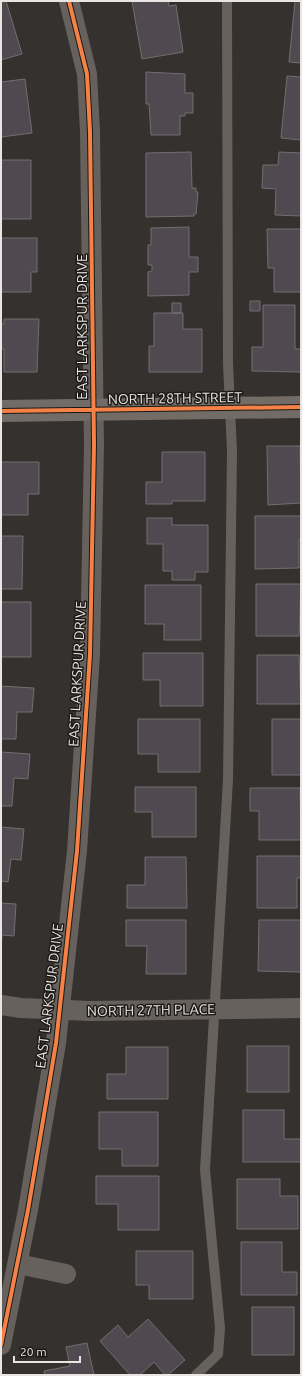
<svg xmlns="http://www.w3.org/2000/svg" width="302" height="1376" viewBox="0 0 302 1376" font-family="Ubuntu,sans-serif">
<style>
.building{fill:#504a50;stroke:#706e6e}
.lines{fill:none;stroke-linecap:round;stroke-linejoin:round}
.lane{stroke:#66615d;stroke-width:10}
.street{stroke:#66615d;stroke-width:20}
.secondary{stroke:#726b66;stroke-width:22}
.cycleway-casing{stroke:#1c1917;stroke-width:6}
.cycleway{stroke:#f48246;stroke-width:4}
.labels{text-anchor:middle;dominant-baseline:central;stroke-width:3;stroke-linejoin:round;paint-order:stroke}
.street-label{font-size:14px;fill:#e8e5e2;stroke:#1c1917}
</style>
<rect width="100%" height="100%" fill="#34312e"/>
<path class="building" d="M1,1H6L22,54L1,60Z
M132,1H168L169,6L176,5L183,52L142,59Z
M295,1L301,2V63L289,62Z
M146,72L185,74V93H193V113H185V116H180V135H151L149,104H146Z
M287,76L301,77V140L281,138Z
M25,79L32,133L1,137V82Z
M191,152L192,188H196V192H198L196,214H194V216L146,217V153Z
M279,152L301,153V216L275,215L276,189L262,188L263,165H278Z
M1,160H31V219H1Z
M189,227V257H198V272H189V295L148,296V272L152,271V265H148V245H151V228Z
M267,229H301V292H274V268H268Z
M1,238H37V272H31V292H1Z
M250,301H260V311H250Z
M172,303H181V313H172Z
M263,305H295V349H301V372L252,371V347H263Z
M154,313H183V329H202V372H149V346H154Z
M4,319H39L37,372H4V349H1V324H4Z
M267,446H300L301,503L268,505Z
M162,452H205V501H172V504H146V482H162Z
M1,462H39V494H28V515H1Z
M255,516H301V539H299V568L255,569Z
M147,518H172V525H208V572H195V580H172V571H163V544H147Z
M1,536H23L22,589H1Z
M256,584H301L299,636H256Z
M145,585H201V640H164V624H145Z
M1,602H31V657H1Z
M143,653H203V706H160V680H143Z
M257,655H299L301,704H257Z
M1,686L34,688L32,712H17L16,739H1Z
M138,719H200V772H158V754H138Z
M272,719H301V775H272Z
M1,752L30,754L28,779L14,778L12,806H1Z
M135,787H196V837H152V812H135Z
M250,788H300L301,840H259V811H250Z
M1,827L24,829L21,860L11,859L8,882L1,881Z
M257,856H301V878H297V908H257Z
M145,857H186L187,908H127V885H145Z
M1,903L16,904L14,936L2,935L1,954Z
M126,920H186V974H146L147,946H126Z
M259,920H301V972L258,971Z
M247,1046H289V1092H247Z
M126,1047H168V1099H107V1074H126Z
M243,1110H284V1139H301V1162H243Z
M99,1112H158V1166H122V1149H99Z
M96,1176H159V1230H118V1204H96Z
M237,1179H280V1196H298V1229H237Z
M241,1242H282V1272H297V1295H241Z
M136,1251H193V1299H149V1285H136Z
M252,1307H294V1355H252Z
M148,1319L185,1360L168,1375H165L154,1362L140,1375H130L100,1341L118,1325L128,1337Z
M87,1343L94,1375H45L44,1371L70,1366L66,1347Z"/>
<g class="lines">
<path class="lane" d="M196,1375L218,1354L220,1328L205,1170L228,780L232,451L228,363L227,1"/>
<path class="street" d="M1,1005L21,1008L90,1011L301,1008
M18,1264L66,1274
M1,1345L28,1210L56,1043L77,851L90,654L94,445L90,132L87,74L69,1"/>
<path class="secondary" d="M1,411L301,407"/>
<g class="cycleway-casing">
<path id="cycleway" d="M1,411L301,407
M1,1345L28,1210L56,1043L77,851L90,654L94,445L90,132L87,74L69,1"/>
</g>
<use href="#cycleway" class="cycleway"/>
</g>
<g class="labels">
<g class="street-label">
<text transform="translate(82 327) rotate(-90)">EAST LARKSPUR DRIVE</text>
<text transform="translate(175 398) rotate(-1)">NORTH 28TH STREET</text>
<text transform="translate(77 674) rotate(-87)">EAST LARKSPUR DRIVE</text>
<text transform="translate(49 996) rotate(-83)">EAST LARKSPUR DRIVE</text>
<text transform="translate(151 1010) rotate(-1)">NORTH 27TH PLACE</text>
</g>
</g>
<rect width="302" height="1376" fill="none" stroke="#e8e5e2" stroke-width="4"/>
<path d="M14 1356v6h66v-6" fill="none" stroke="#e8e5e2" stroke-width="2"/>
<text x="20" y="1356" font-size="12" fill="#e8e5e2" stroke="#1c1917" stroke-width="3" paint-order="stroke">20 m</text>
</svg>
